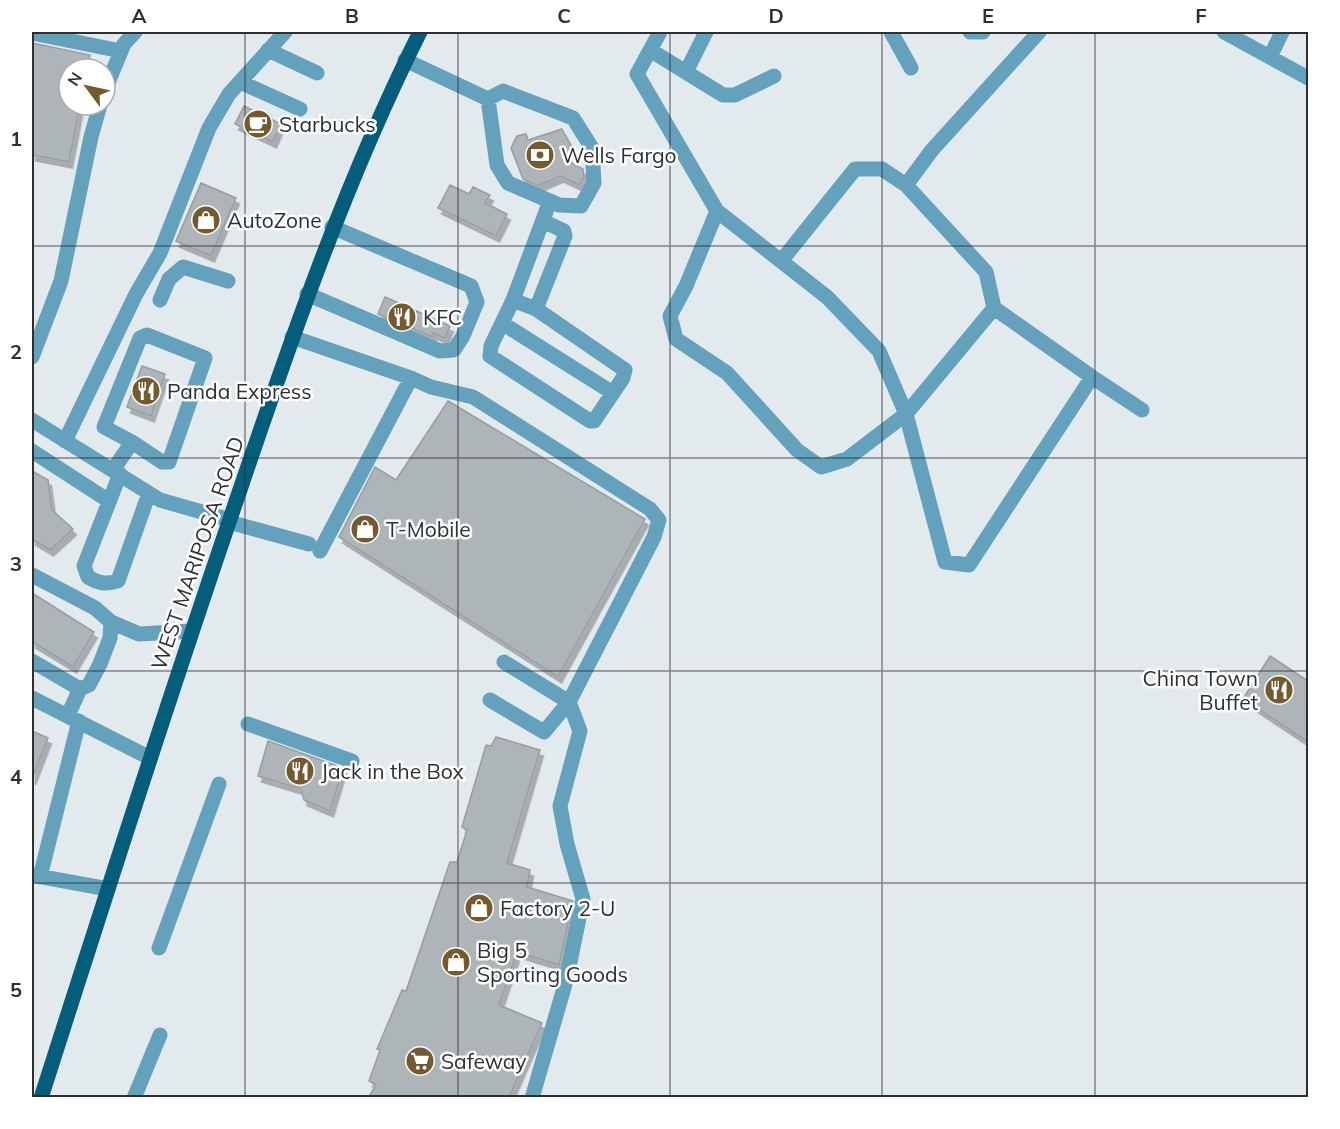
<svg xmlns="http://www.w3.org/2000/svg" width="1340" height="1129" viewBox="0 0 1340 1129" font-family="Mulish,sans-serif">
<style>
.building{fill:#aeb5b8;stroke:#979da1;stroke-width:1.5;filter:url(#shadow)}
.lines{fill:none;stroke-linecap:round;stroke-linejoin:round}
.minor{stroke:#63a1bd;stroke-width:15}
.major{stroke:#045d7b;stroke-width:15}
.grid{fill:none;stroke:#2d3031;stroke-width:1.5;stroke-opacity:0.55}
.labels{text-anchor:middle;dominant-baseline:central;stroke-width:5;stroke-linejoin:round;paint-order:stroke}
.poi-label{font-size:21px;fill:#2d3031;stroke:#fff;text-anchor:start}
.street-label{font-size:21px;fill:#2d3031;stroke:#fff}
.neatline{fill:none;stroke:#2d3031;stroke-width:2}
.grid-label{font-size:20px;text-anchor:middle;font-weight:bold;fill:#2d3031}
</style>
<defs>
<filter id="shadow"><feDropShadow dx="3.5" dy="6" stdDeviation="0" flood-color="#0004"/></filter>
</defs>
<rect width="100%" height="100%" fill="#e3eaee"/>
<path class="building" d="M32,43L90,55L87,69H69V105H80L69,162L32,155Z
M244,106L281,124L273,142L235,124Z
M562,129L571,146L564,159L583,169L584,177L579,185L560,176L538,186L523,179L511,148L517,136L526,134L528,140Z
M201,183L236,198L211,256L176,241Z
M450,185L469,194L473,187L490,195L485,203L507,214L496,236L438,208Z
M385,297L450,326L445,338L433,333L432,337L378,314Z
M142,366L165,374L151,416L127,407Z
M448,401L645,519L558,677L339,537L375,467L396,480Z
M32,471L48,480L52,510L73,529L50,550L32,539Z
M32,593L94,632L73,667L32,642Z
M1270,656L1308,681V742L1243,699Z
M32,731L48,738L32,779Z
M496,737L540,750L507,863L530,870L527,887L573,901L559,965L517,952L499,1005L542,1023L509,1098H368L376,1085L369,1081L380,1050L377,1049L402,990L406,991L450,862H457L467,830L462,827L486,745L491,746Z
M268,741L343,768L330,811L304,800L301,789L258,776Z"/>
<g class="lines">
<path class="minor" d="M660,32L637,74L717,211L827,297L879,351L906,414L994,308
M891,32L911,68
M970,32H983
M1224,32L1308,78
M32,33L121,51
M268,50L317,73
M650,50L723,95H735L774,76
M1270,57L1282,32
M405,60L488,99L497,165L508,183L559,205L581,206L594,183L592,148L573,118L503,91L488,99
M686,72L706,32
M240,82L300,109
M105,90L124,44L135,32
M906,185L932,150L1039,32
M717,211L686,286L670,316L676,339L727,373L797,450L821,467L847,459L906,414L945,562L969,565L1092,377L994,308
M782,260L855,169H882L906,185L986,272L994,308
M307,294L440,351L454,350L463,336L477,302L471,286L332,227
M160,300L169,279L183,267L228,281
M513,300L536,309L625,370L623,378L594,421H590L490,356L491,346L513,300L550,201
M536,309L565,236L564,231L543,221
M502,323L613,393
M292,337L411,378L320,551
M32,357L61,281L91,137L100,105
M1092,377L1142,410
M411,378L431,387L473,397L650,509L659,520L654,537L569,702L504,662
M32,420L160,500L230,520
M65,441L136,294L160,253L209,128L229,94L285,32
M32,451L109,501
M113,470L132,442L104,427L140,338L147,335L205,358L169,462H162L132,442
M120,474L84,566L88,577C98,583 106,585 118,581L149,493
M229,522L309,544
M32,575L95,608L111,622L110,638L100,664L89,685L80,689L68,715
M111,622L139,634L192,631
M32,661L80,689
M32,698L150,758
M490,700L544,732L569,702L580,731L560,806L567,844L583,899L566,981L532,1098
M248,724L352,761
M32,875L108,889
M40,877L79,721
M159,948L219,784
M134,1098L160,1035"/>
<path class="major" d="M41,1098C107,892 173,685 243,481C295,328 348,176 420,32"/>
</g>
<path class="grid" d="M245,32V1098M458,32V1098M670,32V1098M882,32V1098M1095,32V1098M32,246H1308M32,458H1308M32,671H1308M32,883H1308"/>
<defs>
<g id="cafe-disc" transform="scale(1.5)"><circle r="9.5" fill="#745a2c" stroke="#fff"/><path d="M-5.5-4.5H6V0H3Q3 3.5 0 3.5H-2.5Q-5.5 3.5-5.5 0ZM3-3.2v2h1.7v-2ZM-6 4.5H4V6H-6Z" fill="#fff"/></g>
<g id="bank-disc" transform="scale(1.5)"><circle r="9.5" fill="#745a2c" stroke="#fff"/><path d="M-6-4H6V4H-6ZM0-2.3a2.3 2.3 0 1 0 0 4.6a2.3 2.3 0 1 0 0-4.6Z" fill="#fff"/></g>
<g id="shop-disc" transform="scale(1.5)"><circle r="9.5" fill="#745a2c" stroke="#fff"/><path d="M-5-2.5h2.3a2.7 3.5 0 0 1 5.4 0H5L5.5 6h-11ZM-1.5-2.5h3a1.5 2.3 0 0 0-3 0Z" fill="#fff"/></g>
<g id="restaurant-disc" transform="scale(1.5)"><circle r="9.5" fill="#745a2c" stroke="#fff"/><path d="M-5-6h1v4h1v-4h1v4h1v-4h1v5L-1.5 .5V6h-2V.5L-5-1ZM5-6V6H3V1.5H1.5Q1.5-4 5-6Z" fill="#fff"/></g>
<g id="supermarket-disc" transform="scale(1.5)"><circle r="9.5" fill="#745a2c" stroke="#fff"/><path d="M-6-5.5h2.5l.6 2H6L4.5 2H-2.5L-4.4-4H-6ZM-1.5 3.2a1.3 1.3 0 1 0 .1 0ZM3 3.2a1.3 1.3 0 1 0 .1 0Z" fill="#fff"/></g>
</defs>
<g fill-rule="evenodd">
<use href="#cafe-disc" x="258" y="124"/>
<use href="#bank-disc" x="540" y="155"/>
<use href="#shop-disc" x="206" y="220"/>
<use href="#restaurant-disc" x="402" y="317"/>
<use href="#restaurant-disc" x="146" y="391"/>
<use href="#shop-disc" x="365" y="529"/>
<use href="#restaurant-disc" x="1279" y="690"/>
<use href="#restaurant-disc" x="300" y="771"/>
<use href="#shop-disc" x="479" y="908"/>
<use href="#shop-disc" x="456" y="962"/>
<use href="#supermarket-disc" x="420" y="1061"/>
</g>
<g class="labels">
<g class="poi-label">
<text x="279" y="124">Starbucks</text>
<text x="561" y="155">Wells Fargo</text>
<text x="227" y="220">AutoZone</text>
<text x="423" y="317">KFC</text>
<text x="167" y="391">Panda Express</text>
<text x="386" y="529">T-Mobile</text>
<text x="1258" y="678" text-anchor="end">China Town<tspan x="1258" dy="24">Buffet</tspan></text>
<text x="321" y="771">Jack in the Box</text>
<text x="500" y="908">Factory 2-U</text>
<text x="477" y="950">Big 5<tspan x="477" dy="24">Sporting Goods</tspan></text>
<text x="441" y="1061">Safeway</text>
</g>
<g class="street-label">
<text transform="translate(197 553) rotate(-71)">WEST MARIPOSA ROAD</text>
</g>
</g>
<rect width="1340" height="1129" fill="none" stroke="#ffffff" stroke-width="66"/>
<g transform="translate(87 87) rotate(303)"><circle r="28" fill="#ffffff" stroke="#abacad" stroke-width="1.5"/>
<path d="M0-4.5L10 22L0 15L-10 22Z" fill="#745a2c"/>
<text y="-9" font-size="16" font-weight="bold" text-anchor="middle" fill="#2d3031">N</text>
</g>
<rect x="33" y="33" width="1274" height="1063" class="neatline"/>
<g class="grid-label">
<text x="139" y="23">A</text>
<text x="352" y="23">B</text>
<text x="564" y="23">C</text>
<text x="776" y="23">D</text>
<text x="988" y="23">E</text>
<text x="1201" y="23">F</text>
<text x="16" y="146">1</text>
<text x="16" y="359">2</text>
<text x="16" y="571">3</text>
<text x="16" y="784">4</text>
<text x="16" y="997">5</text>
</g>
</svg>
